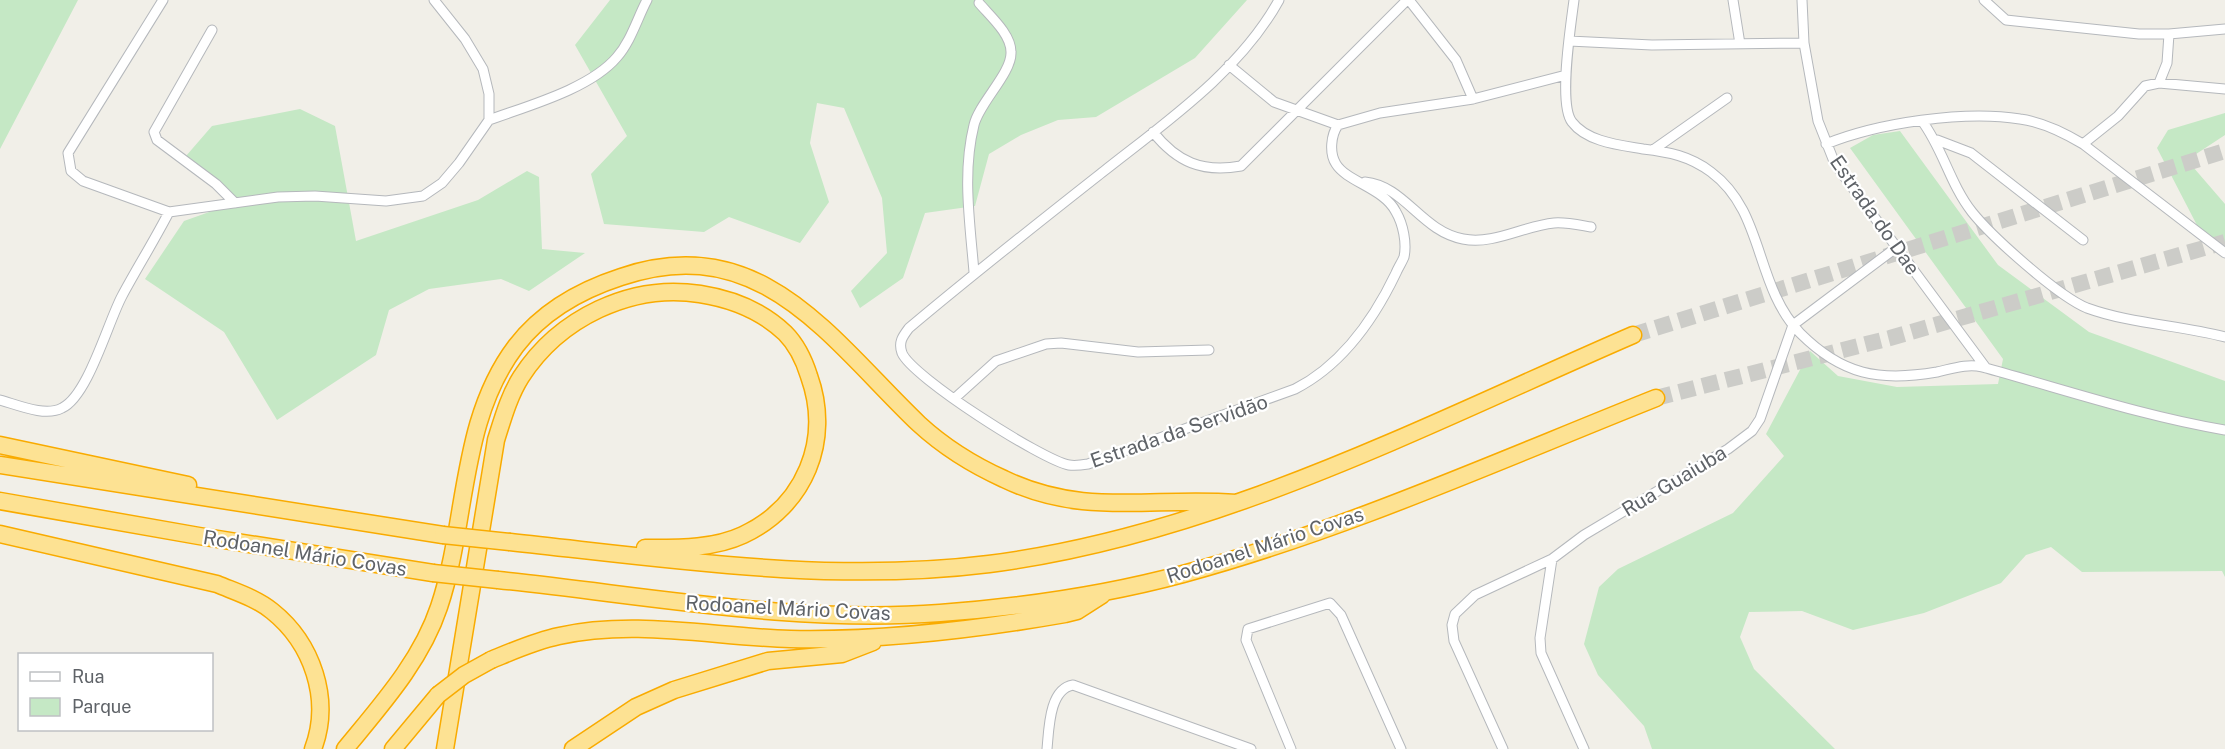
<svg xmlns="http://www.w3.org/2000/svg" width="2225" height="749" viewBox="0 0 2225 749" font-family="'Public Sans',sans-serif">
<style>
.green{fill:#c5e8c5}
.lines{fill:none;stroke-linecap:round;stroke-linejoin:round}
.highway-tunnel{stroke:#ccccc8;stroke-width:16;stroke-dasharray:16 8;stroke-linecap:butt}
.street-casing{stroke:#b5b8bc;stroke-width:11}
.highway-casing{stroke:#f9ab00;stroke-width:19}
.street{stroke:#fff;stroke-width:9}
.highway{stroke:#fde293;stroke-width:16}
.highway-bridge-casing{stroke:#f9ab00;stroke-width:19;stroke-linecap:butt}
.highway-bridge{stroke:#fde293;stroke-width:16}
.labels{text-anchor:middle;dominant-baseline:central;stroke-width:4.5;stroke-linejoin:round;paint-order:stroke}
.street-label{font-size:20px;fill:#5f6368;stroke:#fff}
</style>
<rect width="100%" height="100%" fill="#f1efe8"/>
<path class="green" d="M0,0H78L0,149Z
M610,0H1247L1195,58L1096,117L1058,120L1021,135L989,154L975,206L925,213L903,278L860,308L851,291L887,253L882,198L844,108L817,103L810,143L829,202L800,243L729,217L704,232L604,224L591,174L627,136L575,45Z
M300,109L335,126L356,241L478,200L527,171L539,177L542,249L585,253L529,291L501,279L429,289L389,310L376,355L277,420L224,332L145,279L184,221L229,205L222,185L186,156L212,126Z
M2225,113V135L2187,160L2225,204V258L2201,233L2157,148L2168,130Z
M1900,131L1998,265L2089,332L2225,381V577L2222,571L2082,572L2051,547L2026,555L2001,583L1924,613L1853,630L1802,611L1749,612L1740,637L1754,669L1835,749H1652L1644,726L1598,675L1584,644L1599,587L1618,569L1733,513L1784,456L1766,434L1810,351L1838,376L1897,387L1998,384L2003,359L1850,148L1873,135Z"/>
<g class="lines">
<path class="highway-tunnel" d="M1633,335L2225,151
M1656,398L1890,338L2225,242"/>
<g class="street-casing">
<path id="street" d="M163,0L68,153L71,171L83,181L169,212L278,197L315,196L386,201L423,196L442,183L459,163L489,120V94L483,69L465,39L434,0
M1279,0C1240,71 1166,122 1104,171C1038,223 973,274 909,328C903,336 898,342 902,353C912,377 1042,460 1069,465C1075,466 1082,465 1088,464L1295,389C1342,365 1374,319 1396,273C1398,268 1402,262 1404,257C1407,243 1403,224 1396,212C1384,188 1347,182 1336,164C1329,153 1331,135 1338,125L1380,113L1473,99L1566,75
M1409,0L1456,60L1473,99
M1574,0C1571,24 1558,104 1572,122C1587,142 1620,145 1643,149C1669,152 1690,156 1711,172C1765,212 1754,285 1800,333C1842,375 1879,382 1937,372C1951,369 1968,363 1982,367C2063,389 2142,416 2225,430
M1733,0L1740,44
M1802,0L1804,43L1818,121L1835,164L1986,368
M1984,0L2006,20L2139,34H2169L2167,63L2159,83
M212,30L154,132L157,140L216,184L235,203
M2169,34L2225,29
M1569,41L1652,45L1804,43
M1229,65L1274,102L1338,125
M489,120C527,106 590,89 617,57C631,41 637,19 647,0
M1922,121C1943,149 1950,184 1972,212C1992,237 2058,296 2087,308C2131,324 2180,325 2225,337
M1153,132C1177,162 1202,173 1241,166L1407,0
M1937,140L1971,153L2083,240
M1826,144C1878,123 1964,110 2020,119C2043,122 2063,132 2083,144L2225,253
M2083,144L2118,116L2145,86L2159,83L2225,89
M1653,150L1727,98
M1365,182C1405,186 1421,231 1463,239C1494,245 1523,226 1554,223C1566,222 1579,225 1591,227
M974,272C970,223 962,173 974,125C979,103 1012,73 1011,52C1011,34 990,16 979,3
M955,398L996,361L1046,344L1061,343L1138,352L1209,350
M0,400C18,405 45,417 62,408C88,396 108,322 122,296C137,268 154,241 169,212
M1552,559L1540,638L1541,653L1584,749
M1047,749C1049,729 1049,689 1073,685L1251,749
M1291,749L1246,640L1248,629L1330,603L1341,615L1401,749
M1503,749L1454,641L1452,625L1455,614L1475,595L1552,559L1584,535L1728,449L1752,431L1760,419L1793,325L1897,247"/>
</g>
<g class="highway-casing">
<path id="highway" d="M0,445L188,485
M0,465L443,535
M0,501L199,536L433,573
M0,534L217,584C236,592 256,598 272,611C312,643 332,699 313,749
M510,542C669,559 830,584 989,564C1216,535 1425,425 1633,335
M498,580C644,595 793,624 940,613C1021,607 1105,595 1183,574C1345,530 1500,460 1656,398
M491,660C513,651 535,641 559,636C635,619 714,637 790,639C882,641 974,630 1065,614L1077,611L1102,595
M345,749C381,705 421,661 439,607C468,521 459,421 516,346C542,312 581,290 621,277C761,229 831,340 919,424C944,447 973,465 1004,479C1085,518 1153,496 1236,503
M393,749L438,695
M445,749L496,440C503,418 509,396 521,377C559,318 631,283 700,294C732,299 761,310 785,333C797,345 804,360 809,376C832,440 805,506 743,535C713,549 677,548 645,548
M573,749L636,707L674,690L768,661L842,654L873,642"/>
</g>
<use href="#street" class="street"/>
<use href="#highway" class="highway"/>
<g class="highway-bridge-casing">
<path id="highway-bridge" d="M443,535L510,542
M433,573L498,580
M438,695L464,675L491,660"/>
</g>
<use href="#highway-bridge" class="highway-bridge"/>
</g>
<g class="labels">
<g class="street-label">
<text transform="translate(1875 215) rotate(55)">Estrada do Dae</text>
<text transform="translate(1179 431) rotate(-19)">Estrada da Servidão</text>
<text transform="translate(1674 481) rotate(-31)">Rua Guaiuba</text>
<text transform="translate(1265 545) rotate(-18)">Rodoanel Mário Covas</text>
<text transform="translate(305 553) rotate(9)">Rodoanel Mário Covas</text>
<text transform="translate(788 608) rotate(3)">Rodoanel Mário Covas</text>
</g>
</g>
<rect x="18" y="653" width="195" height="78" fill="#ffffff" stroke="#bfc1c3" stroke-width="1.5"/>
<rect x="30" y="672" width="30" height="9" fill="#ffffff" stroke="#bfc1c3" stroke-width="1.5"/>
<text x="72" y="683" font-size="18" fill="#5f6368">Rua</text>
<rect x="30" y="698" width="30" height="18" fill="#c5e8c5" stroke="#bfc1c3" stroke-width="1.5"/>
<text x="72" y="713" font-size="18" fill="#5f6368">Parque</text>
</svg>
